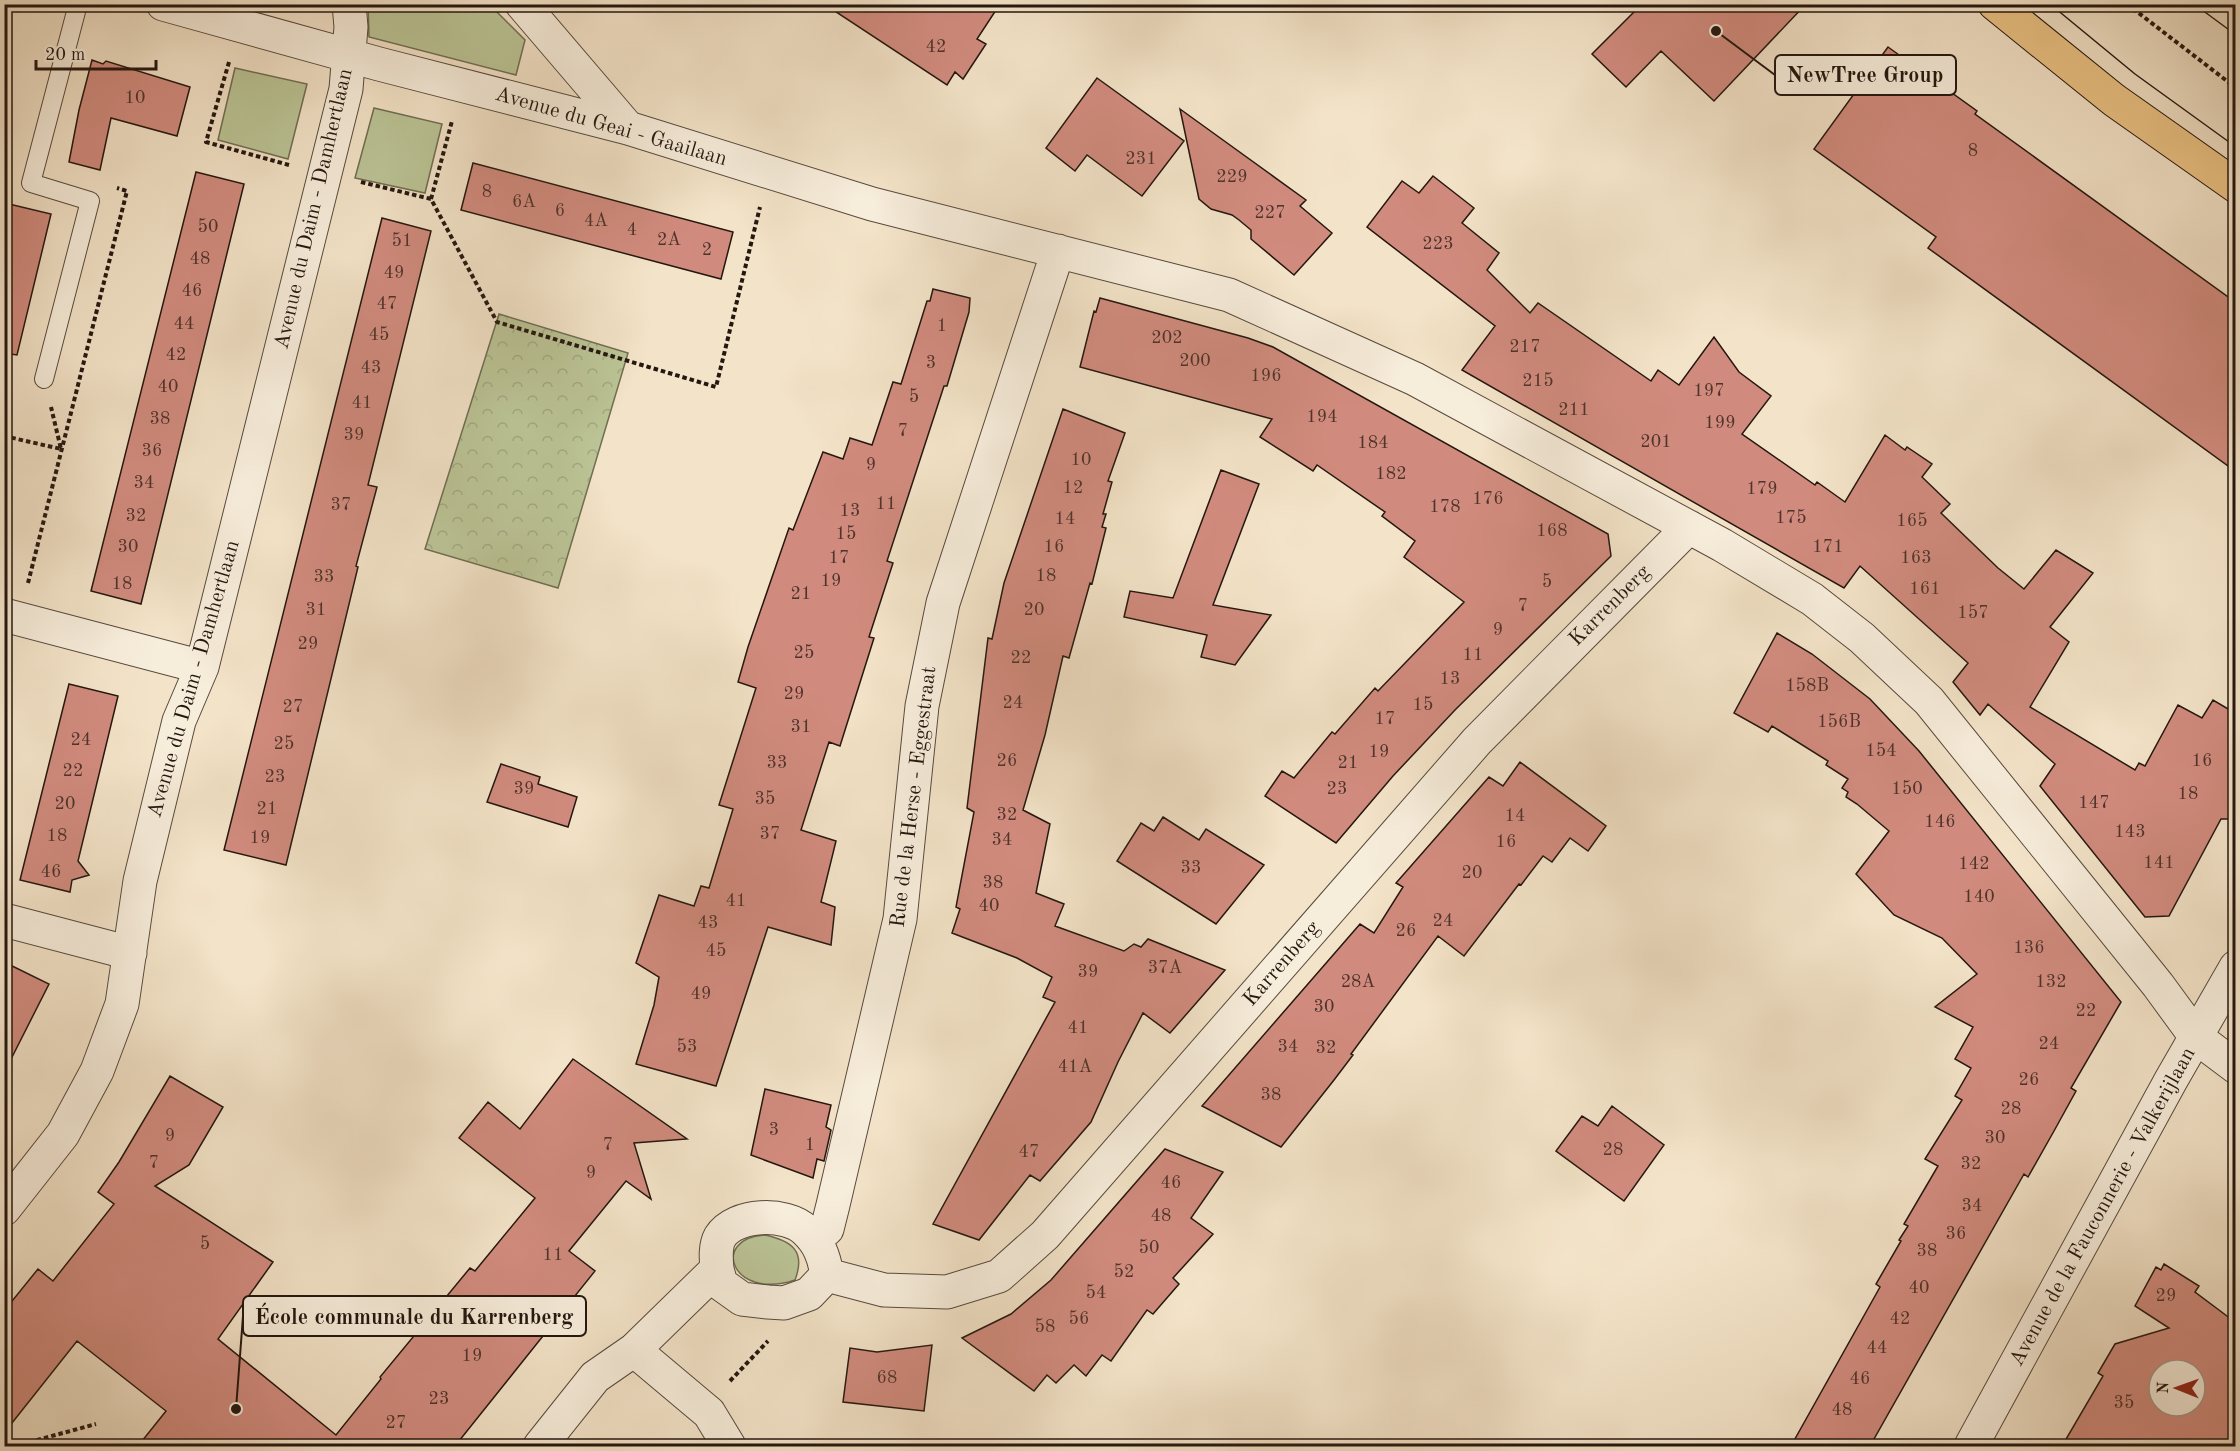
<svg xmlns="http://www.w3.org/2000/svg" width="2240" height="1451" viewBox="0 0 2240 1451" font-family="'Old Standard TT',serif">
<style>
.grass{fill:#bbc496;stroke:#706e53;stroke-width:1.5}
.park{fill:url(#park-crowns);stroke:#706e53;stroke-width:1.5}
.building{fill:#d18b7e;stroke:#241710;stroke-width:1.5;fill-rule:evenodd}
.lines{fill:none;stroke-linecap:round;stroke-linejoin:round}
.service-casing{stroke:#584a3e;stroke-width:20}
.minor-casing{stroke:#584a3e;stroke-width:35}
.tertiary-casing{stroke:#584a3e;stroke-width:35}
.primary-casing{stroke:#241710;stroke-width:35}
.path{stroke:#241710;stroke-width:4;stroke-dasharray:4.5 3;stroke-linecap:butt}
.service{stroke:#f7eddb;stroke-width:18}
.minor{stroke:#f7eddb;stroke-width:33}
.tertiary{stroke:#f7eddb;stroke-width:33}
.primary{stroke:#eac284;stroke-width:33}
.tram{stroke:#241710;stroke-width:1.5}
.labels{text-anchor:middle;dominant-baseline:central;stroke-width:6;stroke-linejoin:round;paint-order:stroke}
.number-label{font-size:18px;fill:#4f342c}
.street-label{font-size:21px;fill:#241710;stroke:#f7eddb}
.leader{fill:none;stroke:#241710;stroke-width:2}
.callout-dot{fill:#241710;stroke:#f7eddb;stroke-width:2}
.callout{fill:#f7eddb;stroke:#241710;stroke-width:2}
.callout-label{font-size:22px;text-anchor:middle;font-weight:bold;fill:#241710}
</style>
<defs>
<pattern id="park-crowns" width="20" height="18" patternUnits="userSpaceOnUse" patternTransform="scale(1.5)"><rect width="20" height="18" fill="#bbc496"/><path d="M2 6a3 3 0 1 1 6 0M12 15a3 3 0 1 1 6 0" fill="none" stroke="#a1a880"/></pattern>
</defs>
<rect width="100%" height="100%" fill="#f3e3c8"/>
<filter id="stains"><feTurbulence type="fractalNoise" baseFrequency=".00333" numOctaves="4"/><feColorMatrix values="0 0 0 0 .2 0 0 0 0 .09 0 0 0 0 .02 0 0 0 .5 -.17"/></filter>
<radialGradient id="worn" r=".72"><stop offset=".6" stop-color="#630" stop-opacity="0"/><stop offset="1" stop-color="#630" stop-opacity=".3"/></radialGradient>
<path class="grass" d="M368,5H490L525,40L516,75L369,37Z
M235,68L307,84L288,159L218,140Z
M374,108L442,124L425,193L355,178Z
M765,1235C792,1241 806,1251 795,1280C731,1301 710,1238 765,1235Z"/>
<path class="park" d="M499,314L628,353L558,588L425,549Z"/>
<path class="building" d="M824,4H1000L977,39L986,44L963,79L955,72L947,85Z
M1642,4H1806L1714,101L1661,51L1626,87L1592,54Z
M1888,47L1977,111L1975,114L2235,302V471L1928,248L1936,237L1814,149Z
M92,60L103,64L106,61L190,87L177,136L111,118L100,170L69,162L79,110Z
M1097,78L1184,141L1142,196L1087,155L1075,171L1046,148Z
M1180,109L1306,200L1300,206L1332,233L1294,275L1251,239V230L1239,220L1232,215L1211,209L1199,199Z
M473,163L733,232L721,279L461,210Z
M196,172L244,184L141,604L91,591Z
M1433,176L1474,208L1462,223L1499,253L1487,270L1530,313L1538,303L1651,381L1658,370L1679,385L1714,337L1739,372L1771,396L1742,434L1815,485L1817,482L1845,502L1885,435L1905,450L1907,447L1932,464L1922,477L1950,504L1941,513L1998,568L2024,589L2056,550L2093,573L2050,627L2069,642L2030,707L2135,770L2139,763L2145,766L2178,705L2202,718L2213,700L2235,713V795L2231,802L2235,819H2221L2169,916L2145,917L2040,786L2055,764L1988,704L1980,715L1953,682L1968,663L1860,566L1844,588L1462,370L1495,326L1367,227L1402,181L1419,193Z
M9,204L51,214L17,355L4,353V225Z
M382,218L431,231L368,485L377,487L356,566L358,567L286,865L224,850Z
M933,289L970,298L969,312L947,386H944L887,561L893,563L869,637L874,638L840,746L829,742L801,830L836,841L821,902L835,907L831,945L768,927L716,1086L636,1064L654,1005L659,977L636,963L659,895L694,906L701,886L709,888L733,809L719,805L756,688L738,682L748,647L789,528L793,530L823,452L843,459L850,438L872,445L893,382L901,384L927,301H930Z
M1100,298L1248,338L1273,347L1608,534L1611,556L1455,710L1393,776L1336,843L1265,796L1282,771L1294,778L1332,732L1335,734L1375,688L1378,691L1464,602L1404,557L1415,541L1382,516L1385,512L1317,465L1313,471L1260,437L1272,419L1080,367L1094,311L1096,312Z
M1063,409L1125,433L1108,481L1112,482L1103,514H1106L1102,527L1106,528L1092,584L1090,583L1069,658L1063,656L1045,735L1023,810L1050,824L1036,893L1064,904L1055,926L1124,951L1134,944L1141,947L1148,939L1225,970L1170,1033L1143,1013L1118,1062L1091,1122L1040,1181L1030,1175L979,1240L933,1224L1055,1002L1043,997L1052,977L1017,958L952,933L960,909L956,907L974,812L967,808L988,638L992,639L1004,583Z
M1221,470L1259,484L1213,605L1271,615L1235,665L1201,657L1207,635L1124,617L1130,591L1173,598Z
M1777,633L1812,654L1870,699L1919,751L2121,1002L2071,1088L2076,1091L2054,1131L2028,1177L2024,1174L1870,1446H1791L1880,1287L1876,1284L1901,1241L1899,1240L1908,1226L1904,1224L1938,1166L1925,1159L1962,1100L1955,1096L1971,1068L1955,1059L1973,1027L1935,1007L1977,974L1942,938L1894,915L1856,874L1889,831L1857,804L1846,797L1848,792L1842,788L1848,779L1826,765L1828,761L1772,726L1768,732L1734,713Z
M69,684L118,696L78,861L89,875L72,880L70,892L20,880Z
M1520,762L1606,826L1588,851L1570,838L1552,862L1543,856L1521,885L1519,884L1464,956L1438,936L1351,1054L1353,1055L1334,1080L1281,1147L1202,1106L1360,924L1374,933L1403,887L1396,883L1489,777L1503,786Z
M501,764L540,777L538,784L577,797L568,827L487,802Z
M1163,817L1199,840L1206,829L1264,865L1216,924L1117,861L1141,823L1154,831Z
M4,962L49,984L4,1073Z
M573,1059L687,1139L634,1143L651,1199L626,1181L569,1251L595,1271L455,1446H138L166,1411L77,1341L4,1433V1311L38,1269L53,1281L114,1204L98,1192L119,1162L170,1076L223,1107L189,1165L155,1186L273,1262L218,1339L336,1435L381,1379L380,1377L470,1268L475,1271L535,1198L459,1138L488,1102L520,1129Z
M765,1089L831,1105L826,1127L831,1130L824,1161L817,1159L813,1178L751,1155Z
M1612,1106L1664,1145L1624,1201L1556,1151L1582,1116L1598,1126Z
M1165,1149L1223,1172L1191,1218L1213,1234L1173,1278L1179,1284L1153,1314L1147,1310L1111,1361L1102,1355L1086,1376L1074,1365L1056,1383L1047,1375L1034,1391L962,1338L1011,1314L1051,1280Z
M2164,1264L2199,1286L2195,1292L2235,1322V1446H2062L2103,1376L2098,1373L2115,1344L2169,1328L2135,1306L2156,1267L2161,1270ZM2159,1370H2195V1406H2159Z
M932,1345L924,1411L843,1402L850,1348L877,1352Z"/>
<g class="lines">
<g class="service-casing">
<path id="service" d="M44,379L90,201L31,183L78,4"/>
</g>
<g class="minor-casing">
<path id="minor" d="M163,4L379,64L628,128L872,204L1229,295L1415,379L1722,545L1812,599L1862,638L1929,701L2158,985L2196,1037L2236,1067
M522,4L628,128
M4,615L202,667
M4,920L130,953
M4,1209L63,1134L97,1071L122,1004L140,881L179,721L202,667L346,89L351,27L349,4
M814,1240L827,1229L833,1205L900,919L922,706L943,603L1058,251
M827,1275L884,1290L947,1292L999,1276L1045,1235L1477,741L1689,527
M634,1350L709,1413L729,1446
M540,1446L595,1377L634,1350L717,1269L721,1284L742,1299L768,1302L784,1303L809,1294L827,1275C824,1256 819,1243 805,1230C786,1212 735,1213 720,1237C715,1246 716,1259 717,1269"/>
</g>
<g class="tertiary-casing">
<path id="tertiary" d="M1971,1446L2171,1080L2236,967"/>
</g>
<g class="primary-casing">
<path id="primary" d="M1995,4L2114,100L2236,186"/>
</g>
<path class="path" d="M2127,4L2236,88
M229,62L206,142L289,165
M361,182L431,199L497,322L716,387L760,207
M431,199L452,121
M4,436L61,449L51,407
M28,583L127,191L117,188
M730,1381L768,1341
M15,1446L96,1424"/>
<use href="#service" class="service"/>
<use href="#minor" class="minor"/>
<use href="#tertiary" class="tertiary"/>
<use href="#primary" class="primary"/>
<path class="tram" d="M2050,4L2135,74L2236,147
M2194,4L2236,35"/>
</g>
<g class="labels">
<g class="number-label">
<text x="936" y="47">42</text>
<text x="135" y="98">10</text>
<text x="1973" y="151">8</text>
<text x="1141" y="159">231</text>
<text x="1232" y="177">229</text>
<text x="487" y="192">8</text>
<text x="524" y="202">6A</text>
<text x="560" y="211">6</text>
<text x="1270" y="213">227</text>
<text x="596" y="221">4A</text>
<text x="208" y="227">50</text>
<text x="632" y="230">4</text>
<text x="669" y="240">2A</text>
<text x="402" y="241">51</text>
<text x="1438" y="244">223</text>
<text x="707" y="250">2</text>
<text x="200" y="259">48</text>
<text x="394" y="273">49</text>
<text x="192" y="291">46</text>
<text x="387" y="304">47</text>
<text x="184" y="324">44</text>
<text x="942" y="326">1</text>
<text x="379" y="335">45</text>
<text x="1167" y="338">202</text>
<text x="1525" y="347">217</text>
<text x="176" y="355">42</text>
<text x="1195" y="361">200</text>
<text x="931" y="363">3</text>
<text x="371" y="368">43</text>
<text x="1266" y="376">196</text>
<text x="1538" y="381">215</text>
<text x="168" y="387">40</text>
<text x="1709" y="391">197</text>
<text x="914" y="397">5</text>
<text x="362" y="403">41</text>
<text x="1574" y="410">211</text>
<text x="1322" y="417">194</text>
<text x="160" y="419">38</text>
<text x="1720" y="423">199</text>
<text x="903" y="431">7</text>
<text x="354" y="435">39</text>
<text x="1656" y="442">201</text>
<text x="1373" y="443">184</text>
<text x="152" y="451">36</text>
<text x="1081" y="460">10</text>
<text x="871" y="465">9</text>
<text x="1391" y="474">182</text>
<text x="144" y="483">34</text>
<text x="1073" y="488">12</text>
<text x="1762" y="489">179</text>
<text x="1488" y="499">176</text>
<text x="886" y="504">11</text>
<text x="341" y="505">37</text>
<text x="1445" y="507">178</text>
<text x="850" y="511">13</text>
<text x="136" y="516">32</text>
<text x="1791" y="518">175</text>
<text x="1065" y="519">14</text>
<text x="1912" y="521">165</text>
<text x="1552" y="531">168</text>
<text x="846" y="534">15</text>
<text x="128" y="547">30</text>
<text x="1054" y="547">16</text>
<text x="1828" y="547">171</text>
<text x="839" y="558">17</text>
<text x="1916" y="558">163</text>
<text x="1046" y="576">18</text>
<text x="324" y="577">33</text>
<text x="831" y="581">19</text>
<text x="1547" y="582">5</text>
<text x="122" y="584">18</text>
<text x="1925" y="589">161</text>
<text x="801" y="594">21</text>
<text x="1523" y="606">7</text>
<text x="316" y="610">31</text>
<text x="1034" y="610">20</text>
<text x="1973" y="613">157</text>
<text x="1498" y="630">9</text>
<text x="308" y="644">29</text>
<text x="804" y="653">25</text>
<text x="1473" y="655">11</text>
<text x="1021" y="658">22</text>
<text x="1450" y="679">13</text>
<text x="1807" y="686">158B</text>
<text x="794" y="694">29</text>
<text x="1013" y="703">24</text>
<text x="1423" y="705">15</text>
<text x="293" y="707">27</text>
<text x="1385" y="719">17</text>
<text x="1839" y="722">156B</text>
<text x="801" y="727">31</text>
<text x="81" y="740">24</text>
<text x="284" y="744">25</text>
<text x="1881" y="751">154</text>
<text x="1379" y="752">19</text>
<text x="1007" y="761">26</text>
<text x="2202" y="761">16</text>
<text x="777" y="763">33</text>
<text x="1348" y="763">21</text>
<text x="73" y="771">22</text>
<text x="275" y="777">23</text>
<text x="524" y="789">39</text>
<text x="1337" y="789">23</text>
<text x="1907" y="789">150</text>
<text x="2188" y="794">18</text>
<text x="765" y="799">35</text>
<text x="2094" y="803">147</text>
<text x="65" y="804">20</text>
<text x="267" y="809">21</text>
<text x="1007" y="815">32</text>
<text x="1515" y="816">14</text>
<text x="1940" y="822">146</text>
<text x="2130" y="832">143</text>
<text x="770" y="834">37</text>
<text x="57" y="836">18</text>
<text x="260" y="838">19</text>
<text x="1002" y="840">34</text>
<text x="1506" y="842">16</text>
<text x="2159" y="863">141</text>
<text x="1974" y="864">142</text>
<text x="1191" y="868">33</text>
<text x="51" y="872">46</text>
<text x="1472" y="873">20</text>
<text x="993" y="883">38</text>
<text x="1979" y="897">140</text>
<text x="736" y="901">41</text>
<text x="989" y="906">40</text>
<text x="1443" y="921">24</text>
<text x="708" y="923">43</text>
<text x="1406" y="931">26</text>
<text x="2029" y="948">136</text>
<text x="716" y="951">45</text>
<text x="1165" y="968">37A</text>
<text x="1088" y="972">39</text>
<text x="1358" y="982">28A</text>
<text x="2051" y="982">132</text>
<text x="701" y="994">49</text>
<text x="1324" y="1007">30</text>
<text x="2086" y="1011">22</text>
<text x="1078" y="1028">41</text>
<text x="2049" y="1044">24</text>
<text x="687" y="1047">53</text>
<text x="1288" y="1047">34</text>
<text x="1326" y="1048">32</text>
<text x="1075" y="1067">41A</text>
<text x="2029" y="1080">26</text>
<text x="1271" y="1095">38</text>
<text x="2011" y="1109">28</text>
<text x="774" y="1130">3</text>
<text x="170" y="1136">9</text>
<text x="1995" y="1138">30</text>
<text x="608" y="1145">7</text>
<text x="810" y="1145">1</text>
<text x="1613" y="1150">28</text>
<text x="1029" y="1152">47</text>
<text x="154" y="1163">7</text>
<text x="1971" y="1164">32</text>
<text x="591" y="1173">9</text>
<text x="1171" y="1183">46</text>
<text x="1972" y="1206">34</text>
<text x="1161" y="1216">48</text>
<text x="1956" y="1234">36</text>
<text x="205" y="1244">5</text>
<text x="1149" y="1248">50</text>
<text x="1927" y="1251">38</text>
<text x="553" y="1255">11</text>
<text x="1124" y="1272">52</text>
<text x="1919" y="1288">40</text>
<text x="1096" y="1293">54</text>
<text x="2166" y="1296">29</text>
<text x="1079" y="1319">56</text>
<text x="1900" y="1319">42</text>
<text x="1045" y="1327">58</text>
<text x="1877" y="1348">44</text>
<text x="472" y="1356">19</text>
<text x="887" y="1378">68</text>
<text x="1860" y="1379">46</text>
<text x="439" y="1399">23</text>
<text x="2124" y="1403">35</text>
<text x="1842" y="1410">48</text>
<text x="396" y="1423">27</text>
</g>
<g class="street-label">
<text transform="translate(611 127) rotate(16)">Avenue du Geai - Gaailaan</text>
<text transform="translate(314 209) rotate(-77)">Avenue du Daim - Damhertlaan</text>
<text transform="translate(1610 606) rotate(-45)">Karrenberg</text>
<text transform="translate(194 679) rotate(-74)">Avenue du Daim - Damhertlaan</text>
<text transform="translate(914 797) rotate(-83)">Rue de la Herse - Eggestraat</text>
<text transform="translate(1282 964) rotate(-49)">Karrenberg</text>
<text transform="translate(2103 1207) rotate(-61)">Avenue de la Fauconnerie - Valkerijlaan</text>
</g>
</g>
<path class="leader" d="M1716 31L1775 75M236 1409L243 1316"/>
<g class="callout-dot">
<circle cx="1716" cy="31" r="6"/>
<circle cx="236" cy="1409" r="6"/>
</g>
<g class="callout">
<rect x="1775" y="55" width="181" height="40" rx="6"/>
<rect x="243" y="1296" width="343" height="40" rx="6"/>
</g>
<g class="callout-label">
<text x="1865" y="82">NewTree Group</text>
<text x="414" y="1324">École communale du Karrenberg</text>
</g>
<rect width="2240" height="1451" fill="none" stroke="#f3e3c8" stroke-width="24"/>
<rect x="6" y="6" width="2228" height="1439" fill="none" stroke="#241710" stroke-width="3"/>
<rect x="12" y="12" width="2216" height="1427" fill="none" stroke="#241710" stroke-width="1.5"/>
<g transform="translate(2177 1388) rotate(271)"><circle r="28" fill="#f7eddb" stroke="#a3978a" stroke-width="1.5"/>
<path d="M0-4.5L10 22L0 15L-10 22Z" fill="#8f2418"/>
<text y="-9" font-size="16" font-weight="bold" text-anchor="middle" fill="#241710">N</text>
</g>
<path d="M36 60v9h120v-9" fill="none" stroke="#241710" stroke-width="3"/>
<text x="45" y="60" font-size="18" fill="#241710" stroke="#f7eddb" stroke-width="4.5" paint-order="stroke">20 m</text>
<rect width="100%" height="100%" filter="url(#stains)"/>
<rect width="100%" height="100%" fill="url(#worn)"/>
</svg>
